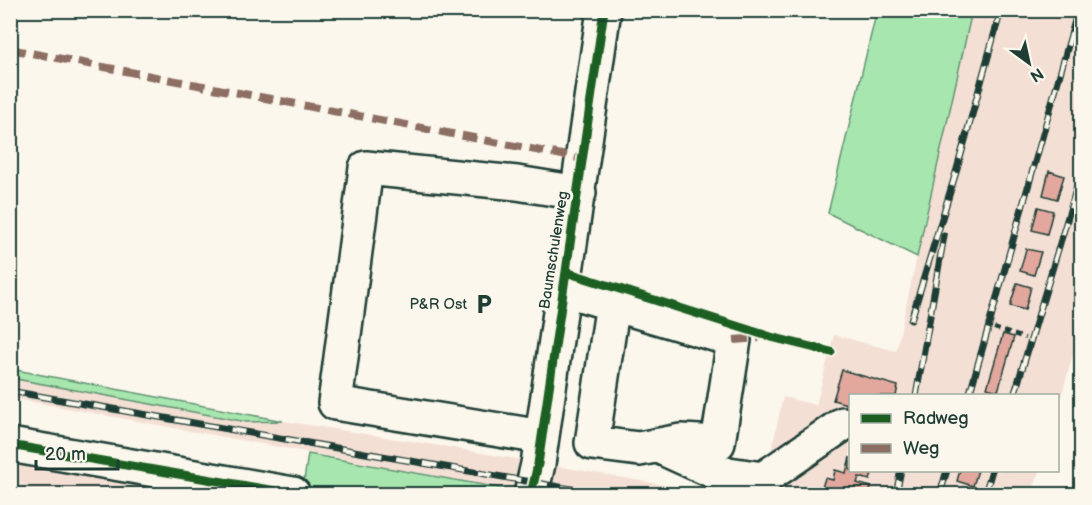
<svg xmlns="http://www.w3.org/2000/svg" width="1092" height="505" viewBox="0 0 1092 505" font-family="'Balsamiq Sans',sans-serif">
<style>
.built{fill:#f4dfd5}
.green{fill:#a7e7af;stroke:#639272;stroke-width:1.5}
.building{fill:#e2a89e;stroke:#1f3d34;stroke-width:1.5}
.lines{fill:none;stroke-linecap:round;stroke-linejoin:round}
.minor-casing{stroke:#1f3d34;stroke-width:38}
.path{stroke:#1f3d34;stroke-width:4;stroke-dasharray:6 4.5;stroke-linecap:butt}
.minor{stroke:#fbf7ec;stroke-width:33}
.rail-casing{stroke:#1f3d34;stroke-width:7}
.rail{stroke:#fbf7ec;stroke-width:4.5;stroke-dasharray:14;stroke-linecap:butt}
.quiet{stroke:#8d6e63;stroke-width:8;stroke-dasharray:15 8;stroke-linecap:butt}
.cycleway-casing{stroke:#fbf7ec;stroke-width:13}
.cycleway{stroke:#1b5e20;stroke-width:9}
.labels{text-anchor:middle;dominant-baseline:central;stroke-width:6;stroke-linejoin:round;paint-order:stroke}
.street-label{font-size:15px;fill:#1f3d34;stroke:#fbf7ec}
.poi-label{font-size:15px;fill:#1f3d34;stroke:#fbf7ec;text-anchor:end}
</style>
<rect width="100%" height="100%" fill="#fbf7ec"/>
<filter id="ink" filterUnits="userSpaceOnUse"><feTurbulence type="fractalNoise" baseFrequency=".0167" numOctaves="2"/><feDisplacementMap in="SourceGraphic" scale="12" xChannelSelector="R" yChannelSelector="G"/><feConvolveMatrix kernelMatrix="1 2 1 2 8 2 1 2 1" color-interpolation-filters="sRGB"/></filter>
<g filter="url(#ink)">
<path class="built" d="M972,11H1081V326L1058,408V396H850V470L1039,471L1032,494H762L783,397L816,405L834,335L896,351Z
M10,374L283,421L448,447L715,494H534L11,398Z
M25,448L293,494H11Z"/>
<path class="green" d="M877,10L972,11L917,257L828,213Z
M10,369H11L283,421L247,422L11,378Z
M308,454L534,494H302Z"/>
<path class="building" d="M1049,171L1064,176L1057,199L1043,195Z
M1038,207L1053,211L1047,234L1032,230Z
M1026,249L1041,252L1034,275L1020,271Z
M1017,283L1031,287L1025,310L1010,306Z
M1003,334L1014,337L998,391L987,388Z
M842,370L898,386L896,396H850V405L833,400Z
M850,457V470H873L870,480L859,477L857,483L871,487L869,494H820L825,478L833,480L835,470L846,473Z
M960,470H978L973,486L957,481Z"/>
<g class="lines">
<g class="minor-casing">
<path id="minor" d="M563,289L734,340L718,443L681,441L639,449L592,443L613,303
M542,437L335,403L366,168L517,183L579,193
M10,445L293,494
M658,446L715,472L763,479L843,424
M531,494L538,464L604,10"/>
</g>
<path class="path" d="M994,328L1025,338
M991,396L993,389"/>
<use href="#minor" class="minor"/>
<g class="rail-casing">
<path id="rail" d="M911,320L957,169L1001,10
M10,391L600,494
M916,396L944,236
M969,396L1078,10
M1014,396L1082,170
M896,494L901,470
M940,494L947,470
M985,494L992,470"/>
</g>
<use href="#rail" class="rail"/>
<path class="quiet" d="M10,49L583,159
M734,340L759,338"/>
<g class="cycleway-casing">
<path id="cycleway" d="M566,272L771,337L831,352
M10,445L293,494
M531,494L538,464L604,10"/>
</g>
<use href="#cycleway" class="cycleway"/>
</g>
</g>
<defs>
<g id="parking-bare" transform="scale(1.62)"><path d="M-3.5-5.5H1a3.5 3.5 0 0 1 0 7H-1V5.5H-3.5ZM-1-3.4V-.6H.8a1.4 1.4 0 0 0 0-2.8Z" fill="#1f3d34" stroke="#fbf7ec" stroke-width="2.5" paint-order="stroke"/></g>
</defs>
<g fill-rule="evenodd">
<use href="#parking-bare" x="484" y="304"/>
</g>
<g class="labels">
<g class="street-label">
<text transform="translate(554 250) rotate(-81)">Baumschulenweg</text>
</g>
<g class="poi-label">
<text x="467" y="304">P&amp;R Ost</text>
</g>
</g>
<rect width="1092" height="505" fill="none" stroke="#fbf7ec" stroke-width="36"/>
<rect x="18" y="18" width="1056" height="469" fill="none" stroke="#1f3d34" stroke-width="2" filter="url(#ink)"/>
<rect x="849" y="394" width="210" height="78" fill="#fbf7ec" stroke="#a3ada2" stroke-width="1.5"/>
<rect x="861" y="414" width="30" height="9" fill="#1b5e20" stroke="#a3ada2" stroke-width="1.5"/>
<text x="903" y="424" font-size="18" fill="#1f3d34">Radweg</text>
<rect x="861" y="444" width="30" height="9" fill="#8d6e63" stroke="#a3ada2" stroke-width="1.5"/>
<text x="903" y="454" font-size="18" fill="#1f3d34">Weg</text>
<g transform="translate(1029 63) rotate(147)" stroke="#fbf7ec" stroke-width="4.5" paint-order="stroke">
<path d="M0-4.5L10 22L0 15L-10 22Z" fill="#1f3d34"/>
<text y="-9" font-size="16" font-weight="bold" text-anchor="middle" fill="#1f3d34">N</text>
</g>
<path d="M36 460v9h82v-9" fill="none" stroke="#1f3d34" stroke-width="3"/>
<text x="45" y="460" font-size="18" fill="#1f3d34" stroke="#fbf7ec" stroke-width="4.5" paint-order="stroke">20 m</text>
</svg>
